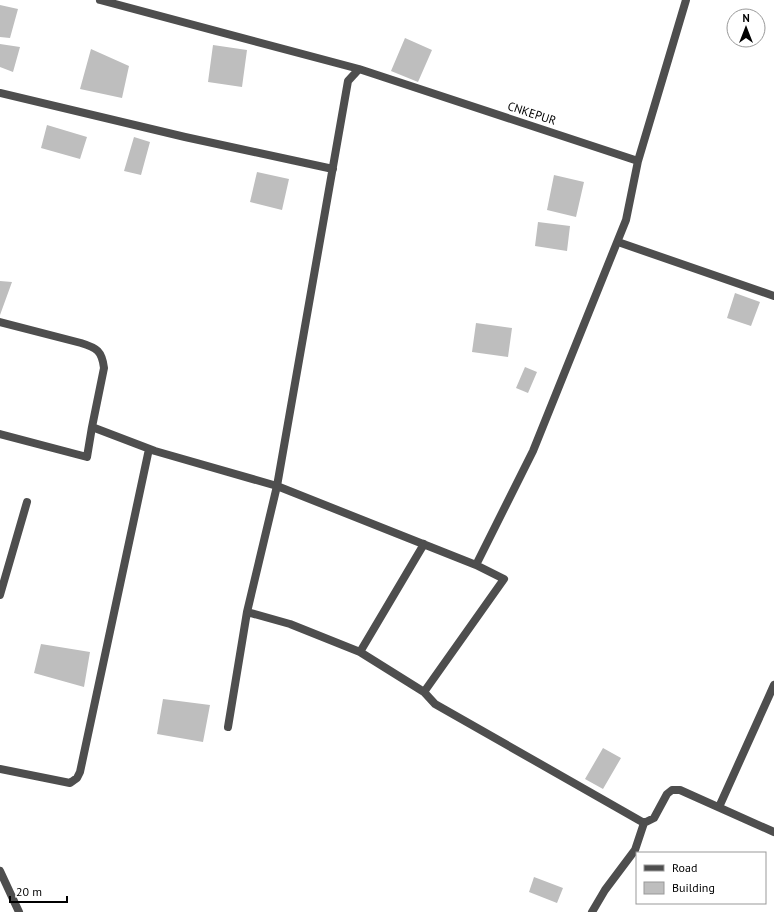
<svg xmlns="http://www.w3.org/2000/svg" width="774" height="912" viewBox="0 0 774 912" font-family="'PT Sans',sans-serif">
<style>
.building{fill:#bebebe}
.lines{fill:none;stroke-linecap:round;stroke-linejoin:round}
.minor{stroke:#4e4e4e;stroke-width:8}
.labels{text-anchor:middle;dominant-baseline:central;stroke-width:3;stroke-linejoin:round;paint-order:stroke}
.street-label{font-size:12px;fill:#000;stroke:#fff}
</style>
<rect width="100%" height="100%" fill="#fff"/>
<path class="building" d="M0,5L18,9L10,38L0,37Z
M405,38L432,50L418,82L391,71Z
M0,44L20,47L13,72L0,67Z
M213,45L247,50L242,87L208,82Z
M91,49L129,66L122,98L80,89Z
M47,125L87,137L80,159L41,148Z
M134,137L150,142L141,175L124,171Z
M257,172L289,179L282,210L250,202Z
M554,175L584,182L576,217L547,210Z
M538,222L570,226L567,251L535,246Z
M0,281L12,282L0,315Z
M735,293L760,302L751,326L727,318Z
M476,323L512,328L508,357L472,352Z
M525,367L537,372L528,393L516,388Z
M41,644L90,652L84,687L34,673Z
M163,699L210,705L203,742L157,734Z
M603,748L621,758L603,789L585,779Z
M534,877L563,888L557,903L529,892Z"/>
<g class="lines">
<path class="minor" d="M100,0L359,69
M0,93L185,137L333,169
M638,161L359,69L348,81L277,486L247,612L290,624L360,652L424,692L435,704L644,823L654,818L667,794L672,790H680L774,832
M618,242L774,296
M0,322L81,343C97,348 102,351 104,368L92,427L155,451L277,486L476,565L533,451L626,220L638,161L686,0
M0,434L87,457L92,427
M0,595L27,502
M360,652L424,544
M424,692L504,579L476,565
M228,727L247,612
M0,769L70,783L77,778L80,772L149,449
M719,807L774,685
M0,871L19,912
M592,912L605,890L635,850L644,823"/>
</g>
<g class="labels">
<g class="street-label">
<text transform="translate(532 113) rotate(18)">CNKEPUR</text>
</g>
</g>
<rect x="636" y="852" width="130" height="52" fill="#ffffff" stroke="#999999"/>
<rect x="644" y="865" width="20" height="6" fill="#4e4e4e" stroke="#999999"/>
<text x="672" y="872" font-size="12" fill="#000000">Road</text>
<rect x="644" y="882" width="20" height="12" fill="#bebebe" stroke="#999999"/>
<text x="672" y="892" font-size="12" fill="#000000">Building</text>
<g transform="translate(746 28)"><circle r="19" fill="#ffffff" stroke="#999999"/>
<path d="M0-3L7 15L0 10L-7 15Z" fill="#000000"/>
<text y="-6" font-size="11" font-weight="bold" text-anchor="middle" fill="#000000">N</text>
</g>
<path d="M10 896v6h57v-6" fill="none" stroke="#000000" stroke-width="2"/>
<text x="16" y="896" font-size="12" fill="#000000" stroke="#ffffff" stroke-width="3" paint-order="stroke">20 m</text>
</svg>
